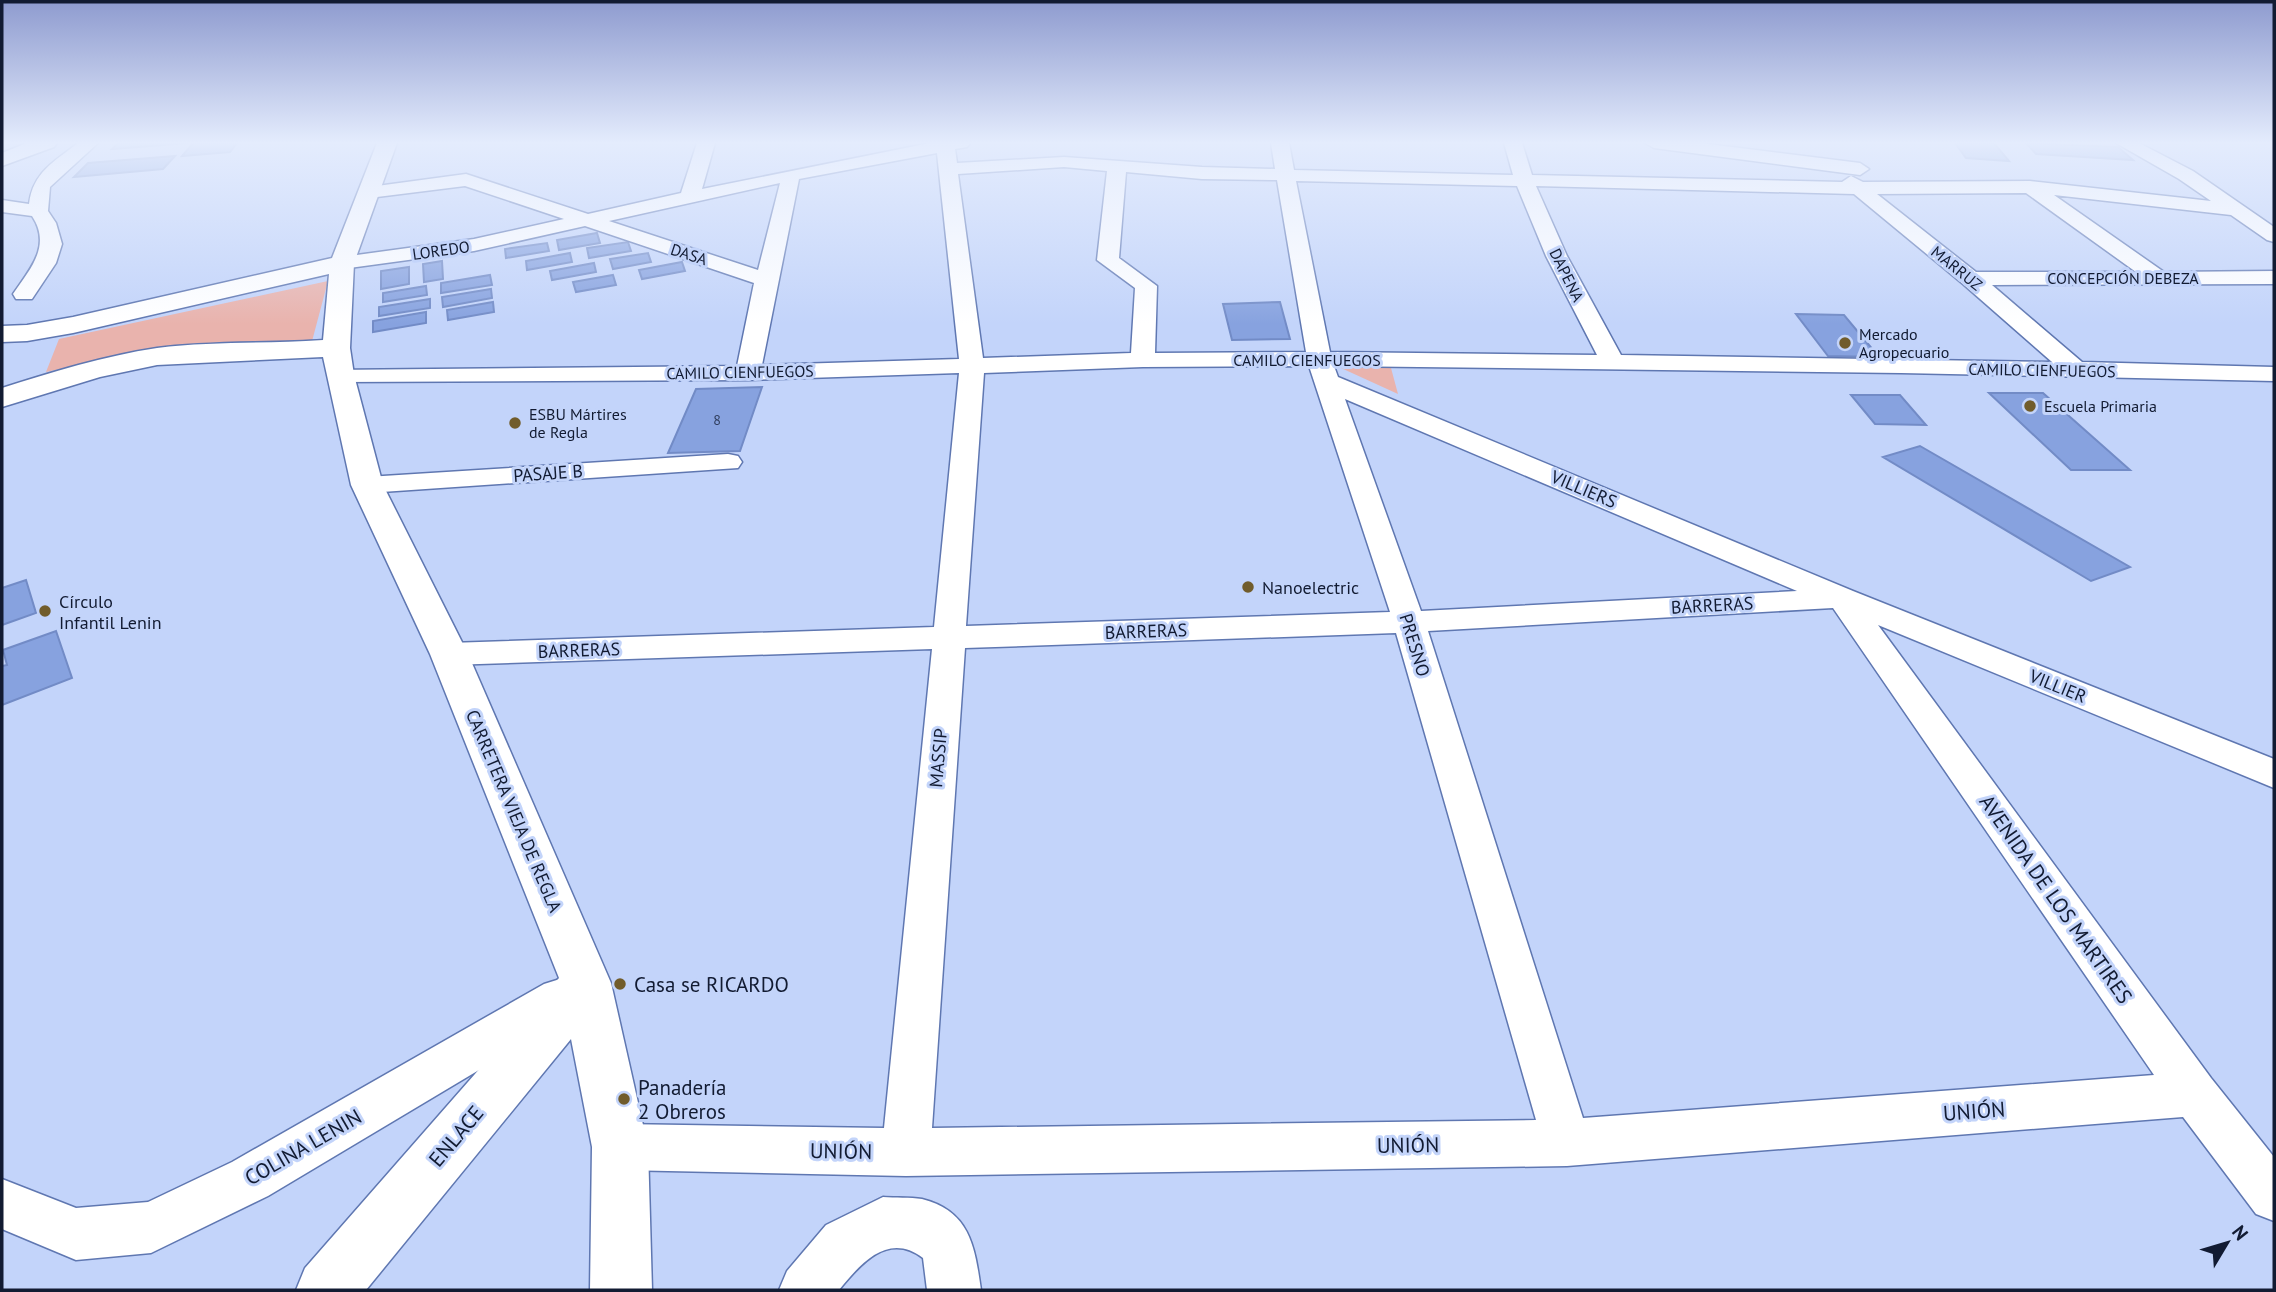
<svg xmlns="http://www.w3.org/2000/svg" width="2276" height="1292" viewBox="0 0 2276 1292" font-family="'PT Sans',sans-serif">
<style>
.green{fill:#e9b3ad}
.building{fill:#87a2df;stroke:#728bc6;stroke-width:2}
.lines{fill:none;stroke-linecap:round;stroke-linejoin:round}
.street-casing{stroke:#5f77b1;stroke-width:3}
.secondary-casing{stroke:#5f77b1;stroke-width:3}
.street{fill:#fff;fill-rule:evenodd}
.secondary{fill:#fff;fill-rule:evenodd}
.poi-dot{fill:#715c2b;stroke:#c3d4fa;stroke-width:2.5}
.labels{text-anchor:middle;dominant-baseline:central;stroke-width:6;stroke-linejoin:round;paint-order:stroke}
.number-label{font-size:14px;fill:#2f3d5d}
.far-street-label{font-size:16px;fill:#121b32;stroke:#c3d4fa}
.far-poi-label{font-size:16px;fill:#121b32;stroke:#c3d4fa;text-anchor:start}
.street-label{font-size:18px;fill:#121b32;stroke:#c3d4fa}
.poi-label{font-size:18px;fill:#121b32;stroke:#c3d4fa;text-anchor:start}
.near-street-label{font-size:21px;fill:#121b32;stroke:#c3d4fa}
.near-poi-label{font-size:21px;fill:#121b32;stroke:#c3d4fa;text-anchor:start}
</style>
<rect width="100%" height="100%" fill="#c3d4fa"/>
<path class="green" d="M328,281L311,345H186L158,348L46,372L59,339Z
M1341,368H1391L1398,394Z"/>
<path class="building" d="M118,143H189L112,149Z
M193,143H237L230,152L182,156Z
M1955,143H1994L2009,161L1966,158Z
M2026,143L2118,147L2133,160L2036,154Z
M175,156L163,169L74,177L88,163Z
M597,233L600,243L559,250L557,240Z
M628,242L631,251L589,258L587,248Z
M547,243L549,251L506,258L505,249Z
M570,253L572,262L527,270L526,261Z
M648,253L651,262L613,269L610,259Z
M442,261L443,279L424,282L423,264Z
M682,262L685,271L642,279L639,270Z
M594,263L596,272L552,280L550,271Z
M409,267V284L381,289V271Z
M490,275L492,285L441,293V283Z
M613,275L616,285L576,292L573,282Z
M426,286L427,295L383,302V293Z
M491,289L492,298L443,307L442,297Z
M430,299V308L379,316V307Z
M493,302L494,312L448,320L447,310Z
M1280,302L1290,339L1232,340L1223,304Z
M426,312V323L373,332V321Z
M1796,314L1844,315L1879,357L1828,356Z
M762,387L740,451L668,453L696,389Z
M1989,393H2043L2130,470H2071Z
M1851,395H1900L1926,425L1875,424Z
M1920,446L2130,567L2091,581L1883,457Z
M26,580L36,613L2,625V588Z
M56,631L72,678L2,705V666L7,665L3,650Z"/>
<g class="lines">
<g class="street-casing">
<path id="street" d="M78,143H98L50,187L48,211L56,223L62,244L56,263L32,299H16L13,294C30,269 52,246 32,216L2,212V200L29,204C33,172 54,162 78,143Z
M697,143H715L702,189L930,143H970L967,147L955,149L957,163L1064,157L1202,167L1275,169L1271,143H1289L1294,170L1513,175L1504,143H1522L1532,175L1842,182L1851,176L1863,182L2030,181L2211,201L2179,179L2116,143H2139L2193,171L2274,227V242L2267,240L2231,215L2054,195L2164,272L2274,271V284L1992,285L2082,362L2274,367V381L1901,373L1334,366L1338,377L1853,591L2274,759V788L1878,625L2211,1078L2274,1157V1221L2256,1214L2183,1117L1567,1166L906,1176L620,1170L603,1164L596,1147L603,1130L620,1124L884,1128L932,649L449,665L437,662L432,654L437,646L449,643L934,627L959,373L748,380L340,382L331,380L328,375L331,370L737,366L754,283L585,226L474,251L342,269L334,268L331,263L334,258L342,257L474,239L564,219L465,186L369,198L362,196L359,192L362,188L466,174L588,214L681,193ZM937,153L959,359L762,365L799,179ZM1064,167L1107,171L1097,260L1135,288L1131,353L983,358L958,174ZM1126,172L1202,179L1277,180L1306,352L1155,353L1157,286L1119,258ZM1296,181L1517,186L1546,256L1597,355L1330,352ZM780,183L758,270L609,221ZM1536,186L1854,194L1963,284L2052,362L1621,355L1567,256ZM2026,193L2136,272H1976L1877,194ZM1309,366L1390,612L966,626L984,373L1143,367ZM1345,399L1797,591L1421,611ZM1833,608L2154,1075L1583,1118L1428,631ZM1396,633L1536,1120L932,1128L965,648Z
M1645,143H1700L1860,163L1869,169L1860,175L1654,148Z
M728,454L738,456L742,462L738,468L367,493L357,491L353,485L357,479L367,477Z
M560,979L576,984L582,998L576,1012L268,1196L151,1253L76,1260L2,1229V1179L76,1208L148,1202L232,1162L544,984Z
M883,1197C895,1198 910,1197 922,1199C971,1211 975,1249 981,1290H927L923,1258C888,1231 860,1264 839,1290H779L787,1271L826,1225Z"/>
</g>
<g class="secondary-casing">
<path id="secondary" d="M27,143H57L54,147L2,166V153Z
M377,143H397L354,263L350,348L354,375L383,485L468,654L611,983L648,1147L652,1290H590L592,1147L571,1039L366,1290H296L305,1268L559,978L430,654L351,485L323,357L157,365L100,377L2,407V388C52,372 104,356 157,348C212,341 268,344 323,340L329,274L73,333L27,341L2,342V326L27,325L73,317L332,258Z"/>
</g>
<use href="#street" class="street"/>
<use href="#secondary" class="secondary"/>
</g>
<linearGradient id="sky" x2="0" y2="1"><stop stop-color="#8e9bcf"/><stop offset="0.44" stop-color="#e4ecfd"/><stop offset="1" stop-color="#e4ecfd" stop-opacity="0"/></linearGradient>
<rect width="2276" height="324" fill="url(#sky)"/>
<g class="poi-dot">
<circle cx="1845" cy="343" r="7"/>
<circle cx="2030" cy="406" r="7"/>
<circle cx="515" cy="423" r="7"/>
<circle cx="1248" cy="587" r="7"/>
<circle cx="45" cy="611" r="7"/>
<circle cx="620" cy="984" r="7"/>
<circle cx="624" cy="1099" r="7"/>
</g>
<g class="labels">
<g class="number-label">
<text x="717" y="420">8</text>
</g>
<g class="far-street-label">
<text transform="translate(441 250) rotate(-8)">LOREDO</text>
<text transform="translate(689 254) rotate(18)">DASA</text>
<text transform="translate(1957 268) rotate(39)">MARRUZ</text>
<text transform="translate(1567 275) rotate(64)">DAPENA</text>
<text x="2123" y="278">CONCEPCIÓN DEBEZA</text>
<text x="1307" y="360">CAMILO CIENFUEGOS</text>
<text transform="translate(2042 370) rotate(1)">CAMILO CIENFUEGOS</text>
<text transform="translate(740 372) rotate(-1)">CAMILO CIENFUEGOS</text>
</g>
<g class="far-poi-label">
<text x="1859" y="334">Mercado<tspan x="1859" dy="18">Agropecuario</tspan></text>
<text x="2044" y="406">Escuela Primaria</text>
<text x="529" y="414">ESBU Mártires<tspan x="529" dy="18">de Regla</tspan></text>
</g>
<g class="street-label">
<text transform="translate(548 473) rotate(-4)">PASAJE B</text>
<text transform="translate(1584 489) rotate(23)">VILLIERS</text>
<text transform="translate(1712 605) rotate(-3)">BARRERAS</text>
<text transform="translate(1146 631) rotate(-2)">BARRERAS</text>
<text transform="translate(1415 645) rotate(73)">PRESNO</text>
<text transform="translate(579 650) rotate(-2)">BARRERAS</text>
<text transform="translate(2058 686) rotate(22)">VILLIER</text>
<text transform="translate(938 758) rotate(-85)">MASSIP</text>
<text transform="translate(514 811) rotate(67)">CARRETERA VIEJA DE REGLA</text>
</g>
<g class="poi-label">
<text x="1262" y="587">Nanoelectric</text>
<text x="59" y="601">Círculo<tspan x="59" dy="21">Infantil Lenin</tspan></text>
</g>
<g class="near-street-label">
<text transform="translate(2056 899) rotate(55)">AVENIDA DE LOS MARTIRES</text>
<text transform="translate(1974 1111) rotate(-4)">UNIÓN</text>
<text transform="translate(456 1136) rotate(-50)">ENLACE</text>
<text transform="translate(1408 1145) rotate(-1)">UNIÓN</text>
<text transform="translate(303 1147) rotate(-30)">COLINA LENIN</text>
<text transform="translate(841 1151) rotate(1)">UNIÓN</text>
</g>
<g class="near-poi-label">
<text x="634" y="984">Casa se RICARDO</text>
<text x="638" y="1087">Panadería<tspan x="638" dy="24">2 Obreros</tspan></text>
</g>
</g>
<rect width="2276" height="1292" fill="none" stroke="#121b32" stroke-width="7"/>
<g transform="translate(2227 1243) rotate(52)" stroke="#c3d4fa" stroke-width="5" paint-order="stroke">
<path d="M0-5L12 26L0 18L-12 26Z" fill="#121b32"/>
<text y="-10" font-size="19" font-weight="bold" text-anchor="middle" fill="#121b32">N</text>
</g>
</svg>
